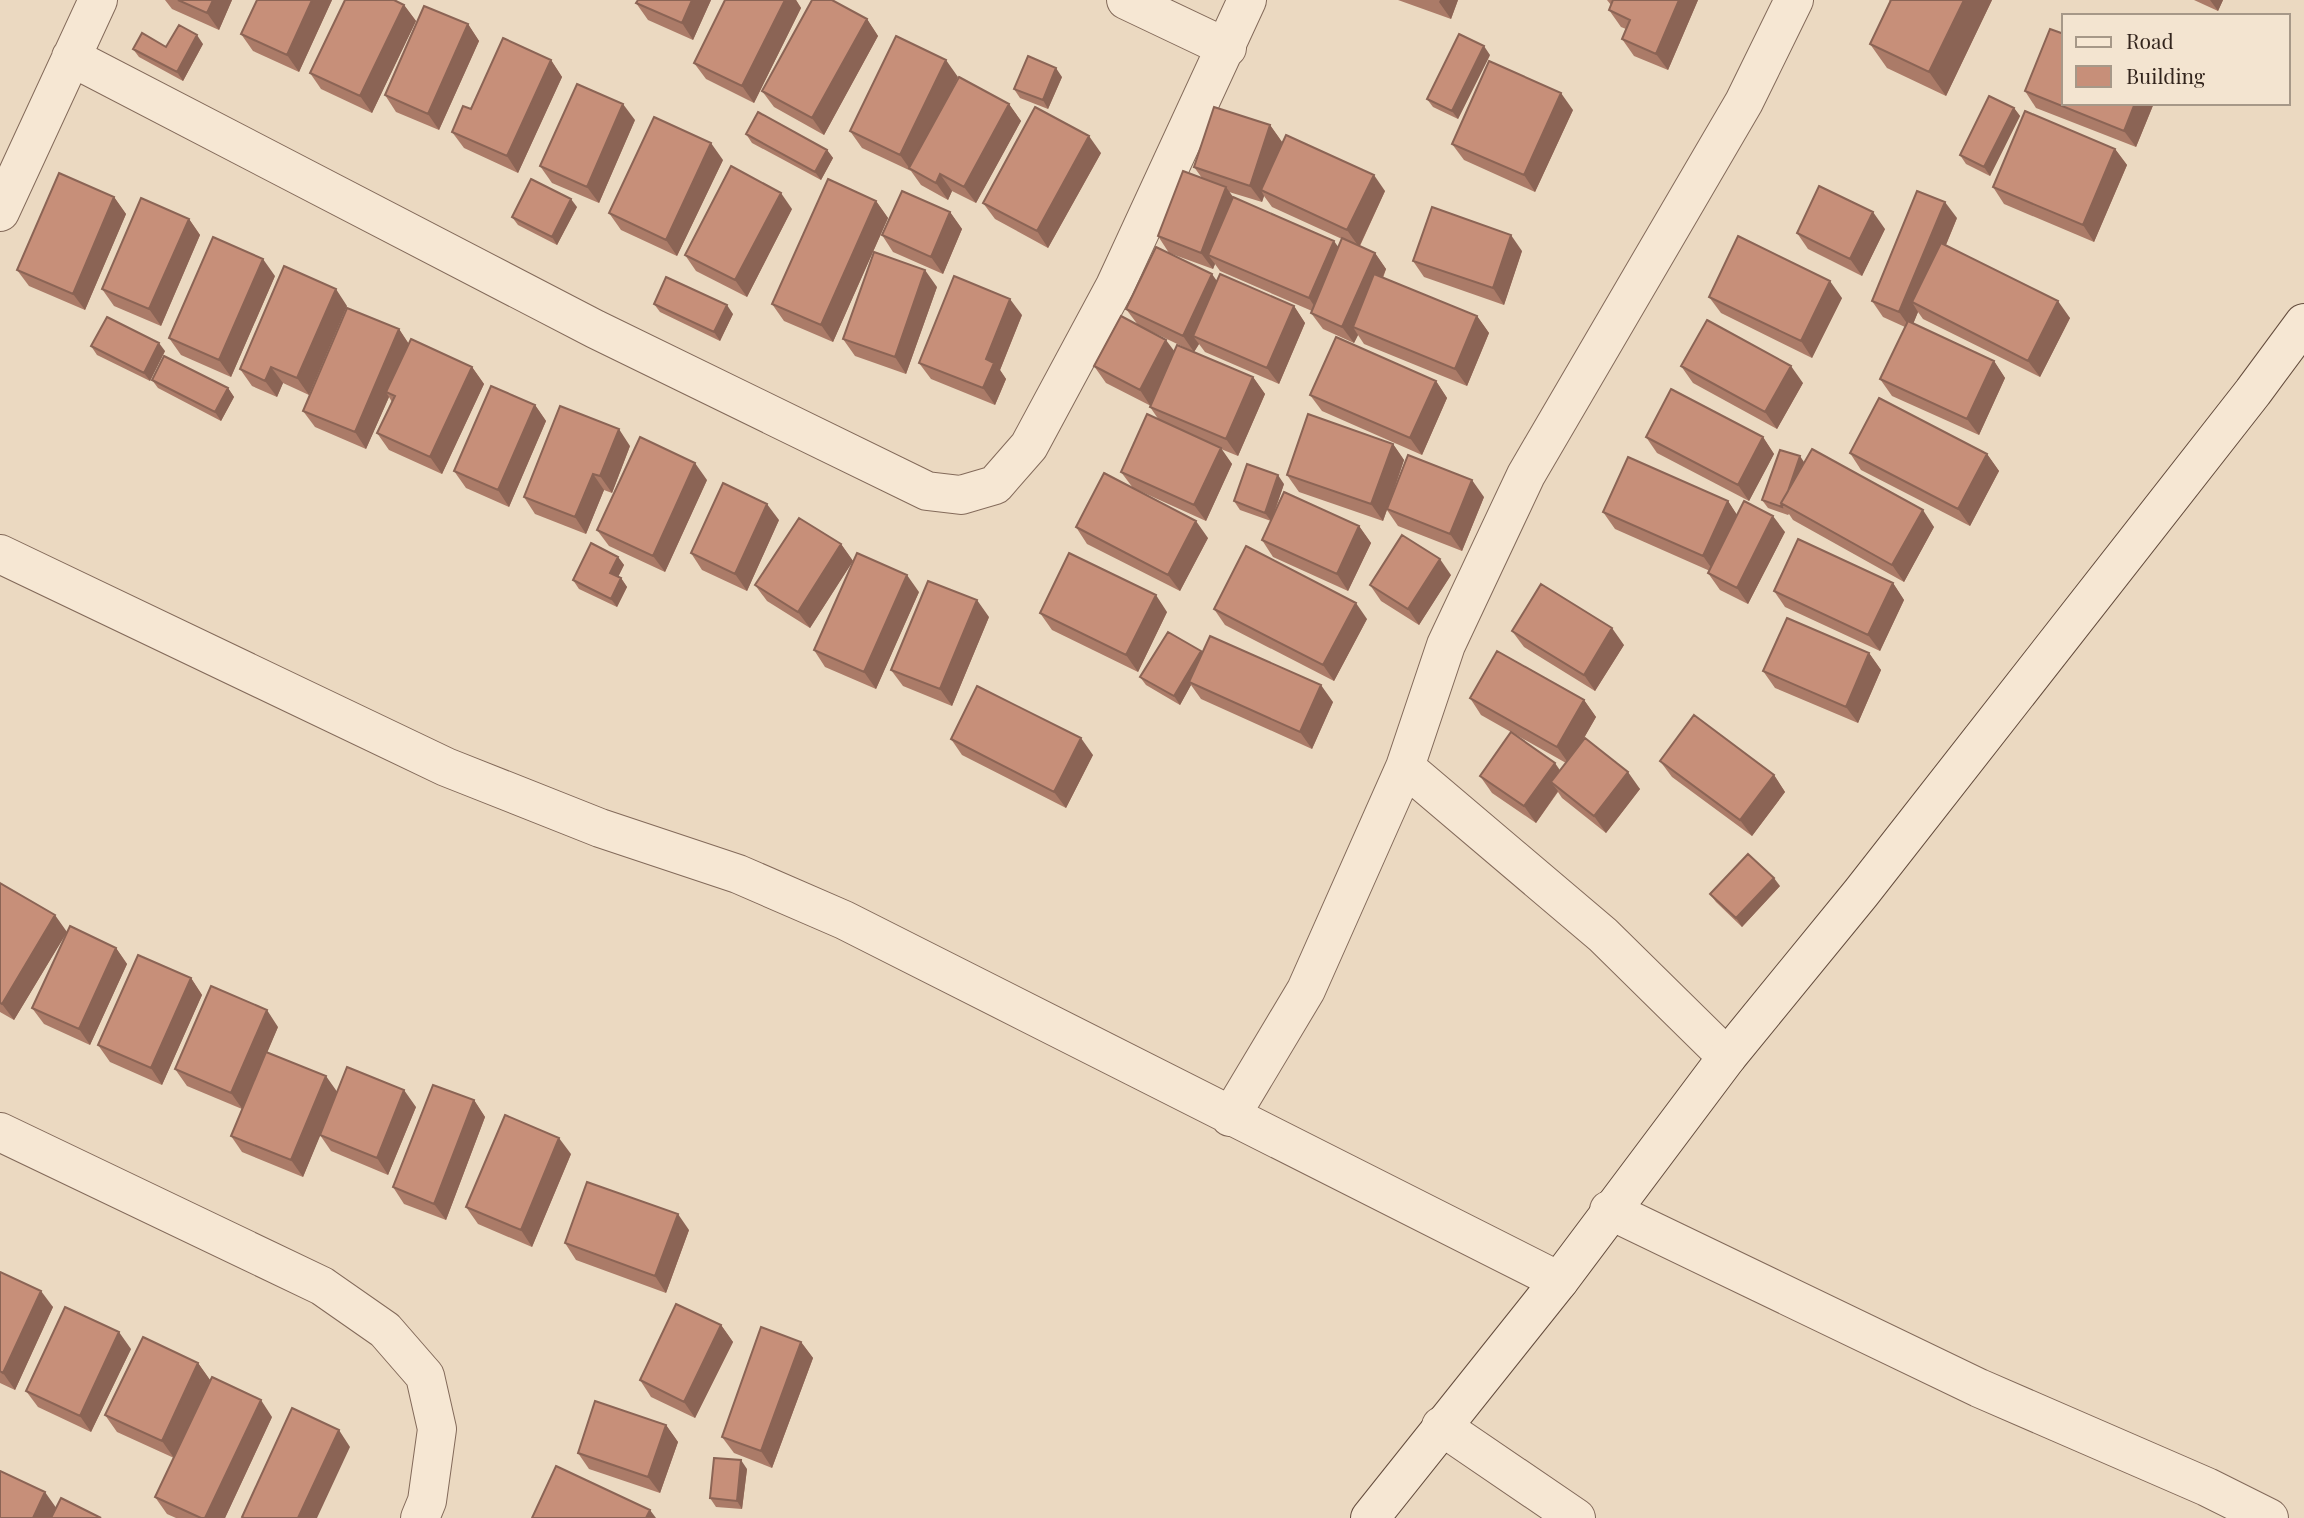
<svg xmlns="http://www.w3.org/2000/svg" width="2304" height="1518" viewBox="0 0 2304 1518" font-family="'Playfair Display',serif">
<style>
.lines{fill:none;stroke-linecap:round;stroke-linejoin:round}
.street-casing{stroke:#836a5a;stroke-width:40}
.secondary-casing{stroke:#644c3d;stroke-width:40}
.street{stroke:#f6e7d3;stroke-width:38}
.secondary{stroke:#f6e7d3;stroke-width:38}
.wall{fill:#ab7b68;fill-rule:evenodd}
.shaded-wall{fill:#8b6455}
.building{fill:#c78f79;stroke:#8b6455;stroke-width:2}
</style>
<rect width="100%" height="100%" fill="#ebd9c1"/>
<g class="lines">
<g class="street-casing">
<path id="street" d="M1126,0L1227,48
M71,57L595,329L927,491L961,495L995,485L1029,446L1115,286L1247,0
M0,212L98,0
M0,554L446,767L600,828L738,874L844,920L1559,1281
M1405,767L1603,935L1727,1057
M1230,1117L1306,990L1405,767L1446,645L1526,475L1744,102L1794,0
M0,1132L322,1286L385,1330L425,1376L437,1429L427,1501L420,1518
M1609,1210L1979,1388L2207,1487L2269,1518
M1441,1426L1576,1518"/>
</g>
<g class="secondary-casing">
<path id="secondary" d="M1370,1518L1559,1281L1727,1057L1861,893L2253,392L2304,323"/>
</g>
<use href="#street" class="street"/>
<use href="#secondary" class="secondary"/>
</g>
<path class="wall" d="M165,0H232L219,30L172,9Z
M257,0H332L299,72L253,51L241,34Z
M711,0L693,40L648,20L636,3Z
M725,0H796L801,8L754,103L706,79L694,63Z
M1398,0H1458L1451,19Z
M1607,0H1698L1668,70L1634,56L1622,39L1626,29L1621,27L1609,10L1611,5Z
M1889,0H1992L1946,96L1887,68L1870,44L1890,1Z
M2194,0H2223L2218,11Z
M404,5L416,21L372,113L321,89L310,73Z
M867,19L878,36L824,135L774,107L762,91Z
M468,24L479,41L439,130L396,112L385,95Z
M203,44L183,81L139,57L133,49Z
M1490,55L1458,119L1433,107L1427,99Z
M551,60L562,77L518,173L464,148L452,132L471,109Z
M958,77L948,96L1009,104L1021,121L976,203L952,191L948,200L921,185L911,171L862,148L850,131Z
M1062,77L1048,109L1020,98L1014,89Z
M2025,91L2064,103H2154L2136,147L2036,108Z
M2014,108L2020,116L1990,176L1966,164L1960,155Z
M1573,110L1535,192L1464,160L1452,144Z
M635,120L599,203L552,183L540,166Z
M1270,125L1282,142L1279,150L1385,191L1360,246L1375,253L1386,269L1383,278L1477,316L1489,333L1467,386L1364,344L1358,335L1354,343L1323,329L1311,313L1312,311L1220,271L1215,264L1213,269L1169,253L1158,236L1202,178L1194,167ZM1229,192L1262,202L1264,196L1272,207L1342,239L1339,247L1233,197Z
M746,134L827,150L833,158L821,180L752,143Z
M2115,149L2127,165L2094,242L2004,204L1993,187Z
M1101,153L1048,248L995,219L983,203Z
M723,160L677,256L621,230L609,213Z
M114,197L126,214L85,310L29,286L17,270Z
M876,201L888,218L833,342L784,321L772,304Z
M577,207L557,245L518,225L512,217Z
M792,209L747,297L696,271L685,255Z
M950,212L962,229L943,274L893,252L882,235Z
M1957,218L1946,245L2070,318L2040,377L1923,319L1918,312L1913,324L1994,361L2005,378L1979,435L1892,396L1880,379L1905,327L1883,317L1872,301Z
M189,219L200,235L161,326L114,306L102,289Z
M1885,229L1862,276L1808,249L1797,233Z
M1522,251L1504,305L1424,277L1413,261Z
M275,276L231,377L181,355L169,338Z
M1217,280L1294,306L1305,323L1279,384L1205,352L1199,344L1194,352L1146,329L1174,351L1253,377L1265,394L1238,456L1221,449L1232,464L1206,521L1133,488L1121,472L1159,420L1150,407L1151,406L1106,383L1094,366L1138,325L1126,309Z
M937,287L906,374L855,356L843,339Z
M1709,297L1842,298L1812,358L1721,313Z
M654,304L733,314L720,341L660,312Z
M347,306L309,395L283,383L277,397L252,386L240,369Z
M1022,315L1000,370L1006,379L995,405L931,379L919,363Z
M399,329L409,344L472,367L484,384L442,474L389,450L377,433L392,402L389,397L366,449L315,427L303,411Z
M91,346L165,351L150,381L97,355Z
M1681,366L1803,383L1777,429L1693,383Z
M152,380L228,388L234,397L221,421L158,388Z
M1436,381L1447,398L1422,455L1322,411L1310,395Z
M535,405L546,421L509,507L466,488L454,471Z
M1646,437H1763L1774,454L1749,501L1657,453Z
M1393,444L1404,460L1391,499L1484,497L1462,551L1398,526L1387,510L1383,521L1299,492L1287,475Z
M630,446L612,493L604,490L586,534L535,514L524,497Z
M1850,453L1987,454L1999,471L1970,526L1861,470Z
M1804,462L1934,527L1904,582L1793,520L1789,514L1788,515L1768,508L1762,500Z
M707,480L665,572L609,546L597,530Z
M1284,484L1273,517L1359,526L1371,543L1348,591L1273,557L1262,540L1271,521L1240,510L1234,501Z
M1728,501L1737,515L1785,532L1748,604L1720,590L1708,573L1710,571L1615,529L1603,512Z
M779,520L747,591L702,570L691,553Z
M1076,527L1208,538L1180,591L1087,544Z
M841,544L853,561L810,628L767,601L755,585Z
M618,557L624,565L618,577L621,578L627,587L617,607L579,589L573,580Z
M1451,575L1419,625L1381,601L1370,585Z
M1893,583L1904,600L1880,651L1785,607L1774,591Z
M919,592L876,689L825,667L814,650Z
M1214,609L1367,619L1334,681L1225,625Z
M1167,612L1138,672L1052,630L1040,613Z
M989,617L952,706L903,686L891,670Z
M1512,631L1624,645L1595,691L1524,647Z
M1202,653L1333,702L1312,749L1201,699L1191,685L1180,705L1146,685L1140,677Z
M1869,653L1881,670L1858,723L1775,688L1763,671Z
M1470,698L1584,700L1596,717L1580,745L1640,789L1606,833L1562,798L1558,792L1536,823L1492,793L1480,776L1560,770L1566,763L1481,715Z
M951,739L1093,755L1066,808L962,755Z
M1660,761L1774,775L1785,792L1752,836L1672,777Z
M0,883L67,932L14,1020L0,1012Z
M1780,886L1742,927L1716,902L1710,894Z
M116,948L127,964L90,1045L44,1024L32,1008Z
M191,978L202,995L162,1085L110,1062L98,1045Z
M278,1027L267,1052L337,1092L416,1107L388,1175L331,1151L320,1135L303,1177L242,1152L231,1136L242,1109L187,1086L175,1069Z
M474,1100L485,1117L446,1220L404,1204L393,1187Z
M571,1154L532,1247L478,1224L466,1207Z
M689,1230L666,1293L576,1260L565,1243Z
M0,1272L53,1307L15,1390L0,1383Z
M721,1325L733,1342L695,1418L651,1397L640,1380Z
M801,1342L813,1358L772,1468L734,1453L722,1437Z
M131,1349L91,1432L38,1407L26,1391Z
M198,1363L210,1380L174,1458L117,1432L105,1415Z
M272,1417L225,1518H176L167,1514L155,1497Z
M666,1425L678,1442L660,1493L589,1469L578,1453Z
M747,1469L742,1509L716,1507L710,1498Z"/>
<path class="shaded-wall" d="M213,0H232L219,30L207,13Z
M312,0H332L299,72L287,55Z
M692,0H711L693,40L682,23Z
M785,0H796L801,8L754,103L742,86Z
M1440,0H1458L1451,19L1439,2Z
M1679,0H1698L1668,70L1656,54Z
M1964,0H1992L1946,96L1929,72Z
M2210,0H2223L2218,11Z
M404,5L416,21L372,113L360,96Z
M867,19L878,36L824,135L812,118Z
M468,24L479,41L439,130L428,114Z
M197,35L203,44L183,81L177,72Z
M1484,46L1490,55L1458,119L1452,111Z
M551,60L562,77L518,173L507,156Z
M946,60L958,77L913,170L910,169L900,155Z
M1056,68L1062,77L1048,109L1043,100Z
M1561,93L1573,110L1535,192L1524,175Z
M2135,103H2154L2136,147L2124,131Z
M623,104L635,120L599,203L587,187Z
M1009,104L1021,121L976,203L964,187Z
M2014,108L2020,116L1990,176L1984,167Z
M1270,125L1282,142L1265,193L1261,190L1264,196L1262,202L1250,186Z
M1089,136L1101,153L1048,248L1037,231Z
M711,143L723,160L677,256L666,240Z
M2115,149L2127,165L2094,242L2083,225Z
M827,150L833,158L821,180L815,172Z
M940,174L952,191L948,200L936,183Z
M1374,175L1385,191L1359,247L1347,230Z
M1226,187L1238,204L1208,255L1215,264L1213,269L1201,253Z
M781,193L792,209L747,297L735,280Z
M114,197L126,214L85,310L73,294Z
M571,199L577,207L557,245L552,237Z
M876,201L888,218L833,342L821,325Z
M1945,202L1957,218L1920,307L1912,302L1918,312L1911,329L1899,312Z
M950,212L962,229L943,274L931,257Z
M1873,212L1885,229L1862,276L1850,259Z
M189,219L200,235L161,326L149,309Z
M1511,235L1522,251L1504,305L1493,288Z
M1334,241L1346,258L1320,315L1309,298Z
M1375,253L1386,269L1360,330L1353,327L1358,335L1354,343L1342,327Z
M263,259L275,276L231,377L219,360Z
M925,270L937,287L906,374L895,357Z
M1212,274L1224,291L1193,336L1199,344L1194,352L1183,336Z
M1830,281L1842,298L1812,358L1801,341Z
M336,289L347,306L309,395L297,378Z
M1010,299L1022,315L1000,370L1006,379L995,405L983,388L986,359Z
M2058,301L2070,318L2040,377L2028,361Z
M727,305L733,314L720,341L714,332Z
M1294,306L1305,323L1279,384L1267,368Z
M1477,316L1489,333L1467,386L1455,369Z
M399,329L410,346L386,392L389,397L366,449L355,432Z
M1166,340L1178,356L1151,407L1140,390Z
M159,343L165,351L150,381L144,373Z
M1994,361L2005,378L1979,435L1967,419Z
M1791,366L1803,383L1777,429L1765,412Z
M271,367L283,383L277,397L265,381Z
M472,367L484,384L442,474L430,457Z
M1253,377L1265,394L1238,456L1226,439Z
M1436,381L1447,398L1422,455L1410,438Z
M228,388L234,397L221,421L215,412Z
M535,405L546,421L509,507L498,490Z
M619,429L630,446L612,493L600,476Z
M1763,437L1774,454L1749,501L1738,485Z
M1393,444L1404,460L1383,521L1371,504Z
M1221,448L1232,464L1206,521L1194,505Z
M1987,454L1999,471L1970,526L1958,509Z
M1800,456L1806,465L1783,504Z
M695,463L707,480L665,572L653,556Z
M593,474L604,490L586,534L575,517Z
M1278,475L1284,484L1271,521L1265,513Z
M1472,480L1484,497L1462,551L1450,534Z
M1728,501L1739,518L1715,573L1703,556Z
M767,504L779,520L747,591L735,574Z
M1923,510L1934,527L1904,582L1892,565Z
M1773,516L1785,532L1748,604L1737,588Z
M1196,521L1208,538L1180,591L1168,575Z
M1359,526L1371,543L1348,591L1337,574Z
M841,544L853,561L810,628L798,612Z
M618,557L624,565L616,581L610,573Z
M1440,559L1451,575L1419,625L1408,609Z
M907,575L919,592L876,689L864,672Z
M621,578L627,587L617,607L611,599Z
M1893,583L1904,600L1880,651L1868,635Z
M1156,595L1167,612L1138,672L1126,655Z
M977,600L989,617L952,706L940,689Z
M1356,603L1367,619L1334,681L1323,665Z
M1612,628L1624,645L1595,691L1584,675Z
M1201,651L1207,660L1189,682L1191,685L1180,705L1174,696Z
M1869,653L1881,670L1858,723L1846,707Z
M1321,685L1333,702L1312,749L1300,732Z
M1584,700L1596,717L1569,764L1557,747Z
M1081,738L1093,755L1066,808L1054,792Z
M1555,763L1566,779L1551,782L1558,791L1536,823L1524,806Z
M1628,772L1640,789L1606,833L1594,816Z
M1774,775L1785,792L1752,836L1740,820Z
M1774,878L1780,886L1742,927L1736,918Z
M55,915L67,932L14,1020L2,1004Z
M116,948L127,964L90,1045L79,1029Z
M191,978L202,995L162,1085L151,1068Z
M267,1010L278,1027L243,1110L231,1093Z
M326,1076L338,1093L303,1177L291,1160Z
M404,1090L416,1107L388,1175L377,1158Z
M474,1100L485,1117L446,1220L434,1204Z
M559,1138L571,1154L532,1247L521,1230Z
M678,1214L689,1230L666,1293L655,1276Z
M41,1291L53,1307L15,1390L3,1373Z
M721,1325L733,1342L695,1418L684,1402Z
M119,1332L131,1349L91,1432L80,1416Z
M801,1342L813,1358L772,1468L761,1451Z
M198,1363L210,1380L174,1458L162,1441Z
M261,1400L272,1417L225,1518H205Z
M666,1425L678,1442L660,1493L648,1477Z
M339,1430L350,1447L317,1518H298Z
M741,1460L747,1469L742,1509L737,1501Z
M45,1492L57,1509L53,1518H33Z
M650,1510L656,1518H646Z"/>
<path class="building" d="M178,0H213L207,13Z
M257,0H312L287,55L241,34Z
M345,0H394L404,5L360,96L310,73Z
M638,0H692L682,23L636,3Z
M725,0H785L742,86L694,63Z
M812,0H832L867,19L812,118L762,91Z
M1613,0H1679L1656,54L1622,39L1630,20L1609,10Z
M1891,0H1964L1929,72L1870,44Z
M424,6L468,24L428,114L385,95Z
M179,25L197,35L177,72L133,49L142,33L166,47Z
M2050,29L2064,34V103H2135L2124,131L2025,91Z
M1459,34L1484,46L1452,111L1427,99Z
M896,36L946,60L900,155L850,131Z
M503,38L551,60L507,156L452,132L463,106L471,109Z
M1028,56L1056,68L1043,100L1014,89Z
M1489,61L1561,93L1524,175L1452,144Z
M959,77L1009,104L964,187L940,174L936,183L909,168Z
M577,84L623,104L587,187L540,166Z
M1989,96L2014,108L1984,167L1960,155Z
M1035,107L1089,136L1037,231L983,203Z
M1214,107L1270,125L1250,186L1194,167Z
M2025,111L2115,149L2083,225L1993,187Z
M758,112L827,150L815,172L746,134Z
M654,117L711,143L666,240L609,213Z
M1286,135L1374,175L1347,230L1261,190Z
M731,166L781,193L735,280L685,255Z
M1183,171L1226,187L1201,253L1158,236Z
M59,173L114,197L73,294L17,270Z
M531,179L571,199L552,237L512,217Z
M828,179L876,201L821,325L772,304Z
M1819,186L1873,212L1850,259L1797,233Z
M902,191L950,212L931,257L882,235Z
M1917,191L1945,202L1899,312L1872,301Z
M1233,197L1334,241L1309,298L1208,255Z
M141,198L189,219L149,309L102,289Z
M1432,207L1511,235L1493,288L1413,261Z
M1738,236L1830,281L1801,341L1709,297Z
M213,237L263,259L219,360L169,338Z
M1342,238L1375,253L1342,327L1311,313Z
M1941,243L2058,301L2028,361L1912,302Z
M1156,247L1212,274L1183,336L1126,309Z
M874,252L925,270L895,357L843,339Z
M284,266L336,289L297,378L271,367L265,381L240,369Z
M1220,274L1294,306L1267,368L1193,336Z
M1374,274L1477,316L1455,369L1353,327Z
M954,276L1010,299L986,359L994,363L983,388L919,363Z
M666,277L727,305L714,332L654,304Z
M347,308L399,329L355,432L303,411Z
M1121,316L1166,340L1140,390L1094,366Z
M107,317L159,343L144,373L91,346Z
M1707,320L1791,366L1765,412L1681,366Z
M1908,321L1994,361L1967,419L1880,379Z
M1336,337L1436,381L1410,438L1310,395Z
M411,339L472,367L430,457L377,433L395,396L386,392Z
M1177,345L1253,377L1226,439L1150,407Z
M164,356L228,388L215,412L152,380Z
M491,386L535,405L498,490L454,471Z
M1671,389L1763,437L1738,485L1646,437Z
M1879,398L1987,454L1958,509L1850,453Z
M560,406L619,429L600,476L593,474L575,517L524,497Z
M1147,414L1221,448L1194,505L1121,472Z
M1308,414L1393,444L1371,504L1287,475Z
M640,437L695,463L653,556L597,530Z
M1812,449L1923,510L1892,565L1781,503Z
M1780,450L1800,456L1788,491L1781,503L1782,507L1762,500Z
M1408,455L1472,480L1450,534L1387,509Z
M1628,457L1728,501L1703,556L1603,512Z
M1247,464L1278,475L1265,513L1234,501Z
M1104,473L1196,521L1168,575L1076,527Z
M723,483L767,504L735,574L691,553Z
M1284,492L1359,526L1337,574L1262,540Z
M1744,501L1773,516L1737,588L1708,573Z
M799,518L841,544L798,612L755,585Z
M1402,535L1440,559L1408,609L1370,585Z
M1798,539L1893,583L1868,635L1774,591Z
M591,543L618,557L610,573L621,578L611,599L573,580Z
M1246,546L1356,603L1323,665L1214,609Z
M857,553L907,575L864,672L814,650Z
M1069,553L1156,595L1126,655L1040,613Z
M928,581L977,600L940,689L891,670Z
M1541,584L1612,628L1584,675L1512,631Z
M1787,618L1869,653L1846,707L1763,671Z
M1168,632L1201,651L1174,696L1140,677Z
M1210,636L1321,685L1300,732L1189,682Z
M1497,651L1584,700L1557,747L1470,698Z
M977,686L1081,738L1054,792L951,739Z
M1694,715L1774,775L1740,820L1660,761Z
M1511,732L1555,763L1524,806L1480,776Z
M1585,738L1628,772L1594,816L1551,782Z
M1748,854L1774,878L1736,918L1710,894Z
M0,883L55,915L2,1004L0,1003Z
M70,926L116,948L79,1029L32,1008Z
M138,955L191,978L151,1068L98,1045Z
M211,986L267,1010L231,1093L175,1069Z
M266,1052L326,1076L291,1160L231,1136Z
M347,1067L404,1090L377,1158L320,1135Z
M433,1085L474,1100L434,1204L393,1187Z
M505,1115L559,1138L521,1230L466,1207Z
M587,1182L678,1214L655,1276L565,1243Z
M0,1272L41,1291L3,1373L0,1371Z
M676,1304L721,1325L684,1402L640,1380Z
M65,1307L119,1332L80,1416L26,1391Z
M761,1327L801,1342L761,1451L722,1437Z
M143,1337L198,1363L162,1441L105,1415Z
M212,1377L261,1400L205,1518H201L155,1497Z
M595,1401L666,1425L648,1477L578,1453Z
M292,1408L339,1430L298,1518H244L242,1517Z
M714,1458L741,1460L737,1501L710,1498Z
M556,1466L650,1510L646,1518H532Z
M0,1471L45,1492L33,1518H0Z
M61,1498L101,1518H51Z"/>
<rect x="2062" y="14" width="228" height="91" fill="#f3e4d0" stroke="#a69888" stroke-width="2"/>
<rect x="2076" y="37" width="35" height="10" fill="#f6e7d3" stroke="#a69888" stroke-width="2"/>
<text x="2126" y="49" font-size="21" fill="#33251d">Road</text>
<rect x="2076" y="66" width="35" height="21" fill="#c78f79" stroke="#a69888" stroke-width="2"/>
<text x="2126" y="84" font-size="21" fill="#33251d">Building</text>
</svg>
